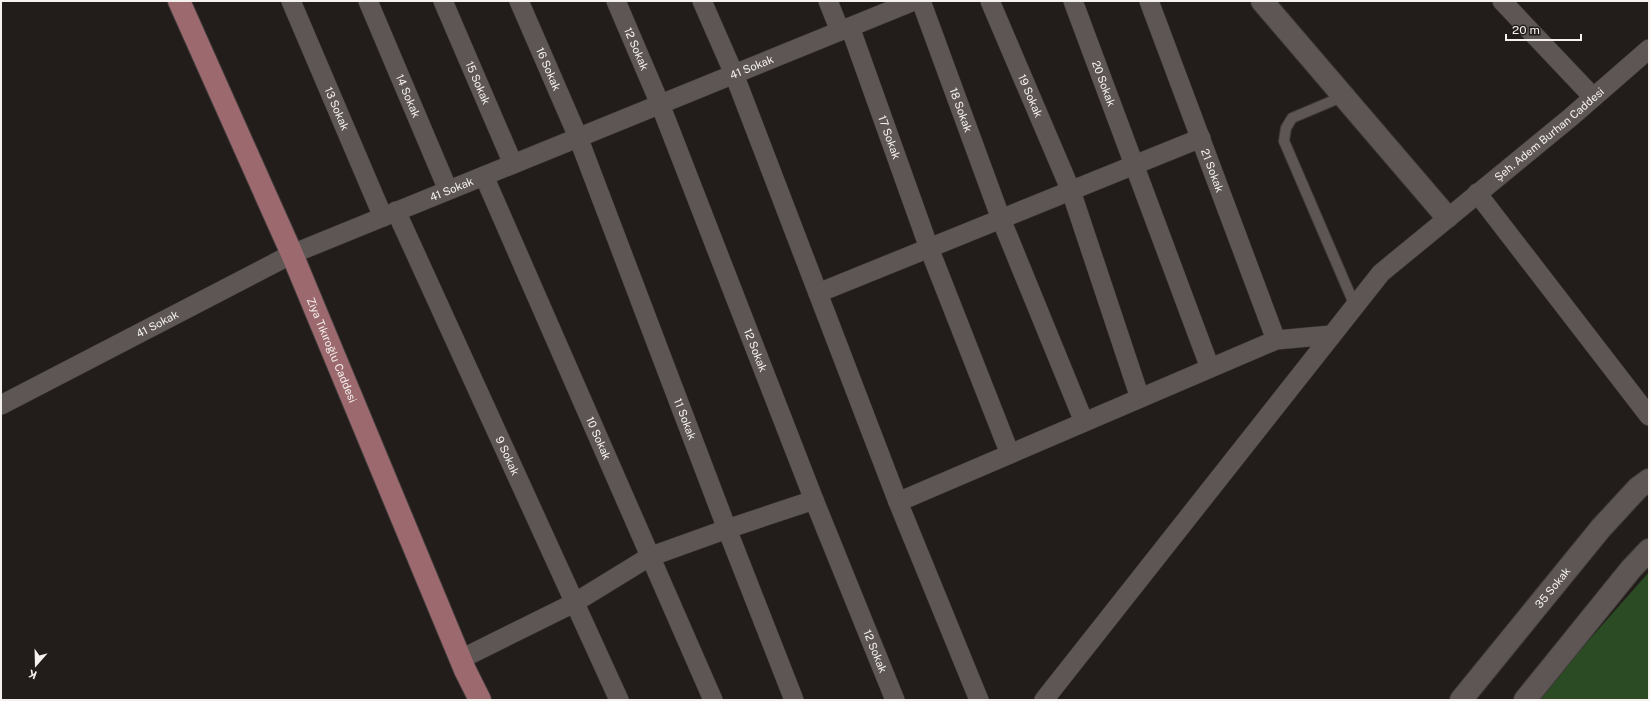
<svg xmlns="http://www.w3.org/2000/svg" width="1650" height="701" viewBox="0 0 1650 701" font-family="'Public Sans',sans-serif">
<style>
.green{fill:#2a4b24}
.lines{fill:none;stroke-linecap:round;stroke-linejoin:round}
.lane-casing{stroke:#3f3a39;stroke-width:12}
.street-casing{stroke:#3f3a39;stroke-width:20}
.secondary-casing{stroke:#3f3a39;stroke-width:24}
.primary-casing{stroke:#3f3a39;stroke-width:24}
.lane{stroke:#5d5654;stroke-width:10}
.street{stroke:#5d5654;stroke-width:19}
.secondary{stroke:#5d5654;stroke-width:22}
.primary{stroke:#9b696e;stroke-width:22}
.labels{text-anchor:middle;dominant-baseline:central;stroke-width:3.5;stroke-linejoin:round;paint-order:stroke}
.street-label{font-size:11px;fill:#f5f1ef;stroke:#221d1a}
</style>
<rect width="100%" height="100%" fill="#221d1a"/>
<path class="green" d="M1649,572V700H1536Z"/>
<g class="lines">
<g class="lane-casing">
<path id="lane" d="M1344,96L1292,118L1286,128L1284,141L1355,306"/>
</g>
<g class="street-casing">
<g id="street">
<path id="s1" d="M291,1L383,217"/>
<path id="s2" d="M368,1L448,190"/>
<path id="s3" d="M443,1L513,164"/>
<path id="s4" d="M519,1L578,137L727,529L794,700"/>
<path id="s5" d="M616,1L660,104L814,500L895,700"/>
<path d="M702,1L734,74L898,502L979,700"/>
<path d="M828,1L840,31"/>
<path id="s6" d="M921,1L1001,219L1084,422"/>
<path id="s7" d="M990,1L1071,191L1140,398"/>
<path id="s8" d="M1073,1L1210,368"/>
<path id="s9" d="M1149,1L1276,340"/>
<path d="M1502,1L1593,97"/>
<path id="s10" d="M850,27L929,248L1010,454"/>
<path id="s11" d="M484,176L713,700"/>
<path d="M1477,193L1649,416"/>
<path id="s12" d="M396,211L619,700"/>
<path d="M818,293L1201,138"/>
<path id="s13" d="M1,405L292,254L914,1"/>
<path d="M898,502L1276,340L1331,335"/>
<path d="M461,659L574,603L649,557L727,529L814,500"/>
<path id="s14" d="M1044,700L1381,273L1571,117L1649,49"/>
</g>
</g>
<g class="secondary-casing">
<g id="secondary">
<path d="M1262,1L1447,217"/>
<path id="s15" d="M1461,700L1601,528L1638,488L1649,480"/>
<path d="M1525,700L1631,569L1649,550"/>
</g>
</g>
<g class="primary-casing">
<g id="primary">
<path id="s16" d="M179,1L292,254L465,670L480,700"/>
</g>
</g>
<use href="#lane" class="lane"/>
<use href="#street" class="street"/>
<use href="#secondary" class="secondary"/>
<use href="#primary" class="primary"/>
</g>
<g class="labels">
<g class="street-label">
<text stroke="none"><textPath href="#s5" startOffset="52">12 Sokak</textPath></text>
<text stroke="none"><textPath href="#s13" startOffset="824">41 Sokak</textPath></text>
<text stroke="none"><textPath href="#s4" startOffset="74">16 Sokak</textPath></text>
<text stroke="none"><textPath href="#s3" startOffset="89">15 Sokak</textPath></text>
<text stroke="none"><textPath href="#s8" startOffset="88">20 Sokak</textPath></text>
<text stroke="none"><textPath href="#s2" startOffset="103">14 Sokak</textPath></text>
<text stroke="none"><textPath href="#s7" startOffset="103">19 Sokak</textPath></text>
<text stroke="none"><textPath href="#s1" startOffset="117">13 Sokak</textPath></text>
<text stroke="none"><textPath href="#s6" startOffset="116">18 Sokak</textPath></text>
<text stroke="none"><textPath href="#s14" startOffset="762">Şeh. Adem Burhan Caddesi</textPath></text>
<text stroke="none"><textPath href="#s10" startOffset="117">17 Sokak</textPath></text>
<text stroke="none"><textPath href="#s9" startOffset="181">21 Sokak</textPath></text>
<text stroke="none"><textPath href="#s13" startOffset="500">41 Sokak</textPath></text>
<text stroke="none"><textPath href="#s13" startOffset="176">41 Sokak</textPath></text>
<text stroke="none"><textPath href="#s16" startOffset="381">Ziya Tıkıroğlu Caddesi</textPath></text>
<text stroke="none"><textPath href="#s5" startOffset="376">12 Sokak</textPath></text>
<text stroke="none"><textPath href="#s4" startOffset="450">11 Sokak</textPath></text>
<text stroke="none"><textPath href="#s11" startOffset="286">10 Sokak</textPath></text>
<text stroke="none"><textPath href="#s12" startOffset="269">9 Sokak</textPath></text>
<text stroke="none"><textPath href="#s15" startOffset="145">35 Sokak</textPath></text>
<text stroke="none"><textPath href="#s5" startOffset="700">12 Sokak</textPath></text>
</g>
</g>
<rect width="1650" height="701" fill="none" stroke="#f5f1ef" stroke-width="4"/>
<g transform="translate(36 665) rotate(200)" stroke="#221d1a" stroke-width="3" paint-order="stroke">
<path d="M0-3L7 15L0 10L-7 15Z" fill="#f5f1ef"/>
<text y="-6" font-size="11" font-weight="bold" text-anchor="middle" fill="#f5f1ef">K</text>
</g>
<path d="M1506 34v6h75v-6" fill="none" stroke="#f5f1ef" stroke-width="2"/>
<text x="1512" y="34" font-size="12" fill="#f5f1ef" stroke="#221d1a" stroke-width="3" paint-order="stroke">20 m</text>
</svg>
